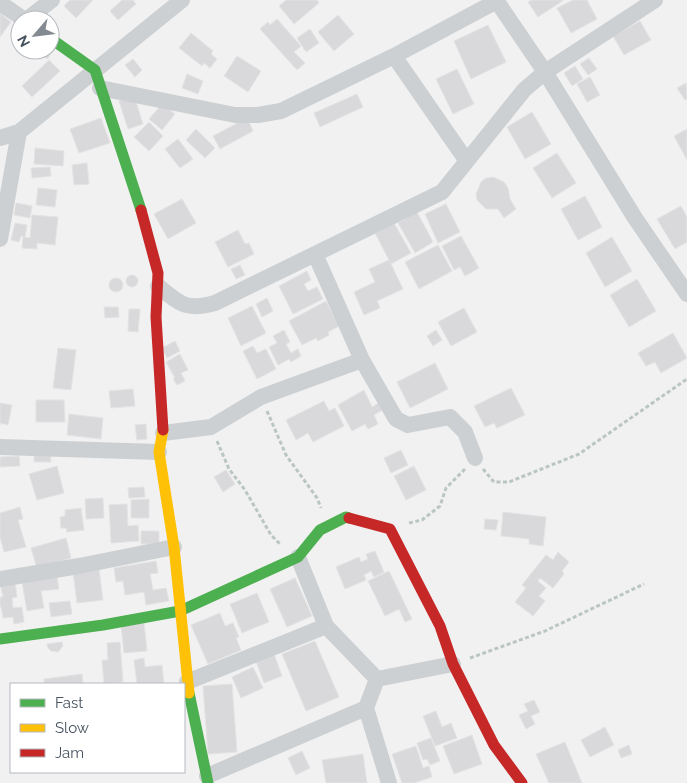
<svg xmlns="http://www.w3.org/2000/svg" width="687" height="783" viewBox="0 0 687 783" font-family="Raleway,sans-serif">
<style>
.building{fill:#d9d9db;stroke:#e3e3e4}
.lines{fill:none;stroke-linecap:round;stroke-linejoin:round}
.path{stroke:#bac6c4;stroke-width:3;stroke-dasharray:4 2.5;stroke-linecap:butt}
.street{stroke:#cdd0d2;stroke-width:16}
.fast{stroke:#4caf50;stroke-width:11}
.slow{stroke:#ffc107;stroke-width:11}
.jam{stroke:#c62828;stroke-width:11}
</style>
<rect width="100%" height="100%" fill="#f2f1f1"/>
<path class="building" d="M70,0H93L76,18L64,6Z
M122,0H133L136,4L118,20L110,11Z
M286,0H317L319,3L294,24L279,6Z
M532,0H564L538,17L528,2Z
M573,0H587L597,19L571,33L557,8Z
M0,13L11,22L0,37Z
M338,15L354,34L334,51L318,32Z
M277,19L301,46L294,52L305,63L297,70L260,29L268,22L270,25Z
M640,21L651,40L624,55L613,36Z
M488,25L506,62L471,79L454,41Z
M310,29L319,43L306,52L297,38Z
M191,33L213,51L211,54L217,59L210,68L204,63L202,66L179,48Z
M53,48L48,59L31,50H50Z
M237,56L261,71L248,92L224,76Z
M589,58L597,69L588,75L580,64Z
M133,59L142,70L135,77L125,65Z
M49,60L60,71L32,97L22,86Z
M575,66L583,79L572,86L564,73Z
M457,69L474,104L453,114L436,79Z
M187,74L203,81L198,94L182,88Z
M590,77L600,95L587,102L577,84Z
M686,83L687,99L685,100L677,88Z
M357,94L363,107L320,127L314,113Z
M134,96L143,124L128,129L119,101Z
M162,104L175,114L162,130L149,119Z
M532,112L551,144L525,159L507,127Z
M101,118L110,143L79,153L70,129Z
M247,118L253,131L220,149L213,136Z
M149,122L163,136L149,151L134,137Z
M196,129L215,148L205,158L186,140Z
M687,129V160L674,136Z
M178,139L193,159L180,168L165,149Z
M35,148L64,151L63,166L34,164Z
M557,153L576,183L552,198L533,168Z
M87,163L89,184L74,185L72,165Z
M50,167L51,176L32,178L31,168Z
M493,177L504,182L508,188L510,199L516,209L504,218L498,209H486L477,200L476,194L481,182L486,178Z
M38,188L57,190L55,207L36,205Z
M585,196L602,227L578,240L561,209Z
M182,199L196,223L168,239L154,214Z
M16,203L32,206L30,218L14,215Z
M446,204L460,232L438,243L425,214Z
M681,206L687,217V242L675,249L657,219Z
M417,212L433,242L415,253L398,223Z
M32,215L58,217L55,245L37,243V249L22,248L23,237L30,238Z
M15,223L27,225L25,237L21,236L19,242L11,240Z
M394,223L411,253L391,264L375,233Z
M238,230L245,244L249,243L254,254L228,267L215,242Z
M461,236L479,268L465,276L460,267L454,270L442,246Z
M612,237L632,271L605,287L586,253Z
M438,245L452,271L419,289L405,262Z
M389,260L403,289L377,301L380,308L364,315L354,292L375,282L369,269Z
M240,265L245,275L236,279L231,269Z
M307,271L311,280L304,284L308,291L317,287L323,299L293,314L279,286Z
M126 281a6 6 0 1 1 12 0a6 6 0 1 1-12 0Z
M109 285a7 7 0 1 1 14 0a7 7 0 1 1-14 0Z
M637,279L656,311L629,327L610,295Z
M267,298L273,311L262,317L256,304Z
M326,301L339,326L328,332L329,335L318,341L316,338L302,345L289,321Z
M252,306L266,333L241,346L228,318Z
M104,307H118L119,317L105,318Z
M464,308L477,332L451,346L438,322Z
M129,309H140L138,332L128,331Z
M284,330L290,342L286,344L291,353L298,349L301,356L291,362L289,359L278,365L269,347L277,343L273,336Z
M436,330L442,340L433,346L427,336Z
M673,333L687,358L661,373L655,362L646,366L638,353Z
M175,341L180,351L167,358L162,348Z
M253,346L257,353L266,349L276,369L257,379L243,351Z
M58,348L76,350L71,390L53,388Z
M180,354L188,370L181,373L185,381L177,385L173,379L175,378L166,362Z
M435,363L448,389L410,408L397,382Z
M511,388L525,415L497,428L494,423L485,427L474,406Z
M133,389L135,406L111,408L109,391Z
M364,390L372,407L380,402L384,409L374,415L378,424L368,429L365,424L352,431L338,405Z
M36,400H64L65,422H36Z
M324,401L329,411L335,408L344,426L313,442L308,433L296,440L286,420Z
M0,403L12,405L8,425L0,423V426Z
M69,414L103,418L101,439L67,435Z
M146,424L147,439L137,440L135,425Z
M401,450L408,465L391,473L384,458Z
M34,453H50L51,462H34Z
M19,456L20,466L0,467V457Z
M57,466L64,493L37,500L29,474Z
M414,466L426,490L406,500L394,476Z
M226,470L235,484L223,492L214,477Z
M144,487L145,497L129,498L128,488Z
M103,498L104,518L86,519L85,499Z
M149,499V518H131V500Z
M127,504L128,526L138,525L139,541L111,543L109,505Z
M20,507L23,519L18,520L26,547L4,552L0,537V513Z
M81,508L84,530L67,532L66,528H61L60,517L65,516V510Z
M503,512L546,517L543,546L529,544V539L501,536Z
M485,519L498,520L496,530L484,529Z
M141,531H159V544H141Z
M66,538L71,558L37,568L31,548Z
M375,551L384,572L374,577L371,571L364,575L366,580L345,589L336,567L359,557L361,562L368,559L366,554Z
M558,552L569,562L562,571L564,574L553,588L540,578L538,581L546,588L539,596L545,601L533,616L515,602L526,588L522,585L546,555L553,560Z
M156,561L158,573L150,574L153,590L166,588L169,601L146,605L144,592L125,595L123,581L116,582L114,568Z
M99,569L103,600L77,603L73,572Z
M389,571L412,619L405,622L399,609L385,616L368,581Z
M57,577L59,589L41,591L44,608L27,611L22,582Z
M295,578L312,616L287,627L270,589Z
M15,581L17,597L12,598L13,608L22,607L24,622L14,624L13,617L3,618L1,607H0V597H3L0,583Z
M257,593L269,622L242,633L230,604Z
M70,601L72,614L51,617L49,603Z
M220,613L225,626L233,623L239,637L236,638L241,650L208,664L191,625Z
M144,623L147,651L124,653L121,625Z
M315,641L339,697L306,711L282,654Z
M62,642L63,646L58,652L51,651L48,648L47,644Z
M120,642L123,682L104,684L102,660H108L107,643Z
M274,654L282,676L264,683L256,661Z
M144,658L145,667L162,665L164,684H137L134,660Z
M253,667L263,688L241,698L232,677Z
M82,674L83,684H44V679Z
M232,684L237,752L208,754L203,686Z
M534,700L540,712L531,716L535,724L526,729L519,715L528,711L524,704Z
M436,711L442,727L451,723L457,738L435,746L423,716Z
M605,727L614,745L590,757L581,740Z
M472,735L482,764L454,774L443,746Z
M431,738L440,761L430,765L427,759L423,760L417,743Z
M565,742L582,783H549L536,754Z
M629,745L632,754L621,758L618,750Z
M416,746L423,768L429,766L432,777L414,783H402L392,754Z
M302,751L310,768L296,775L288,758Z
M363,754L367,783H326L322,760Z"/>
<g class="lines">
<path class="path" d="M267,411L286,455L317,498L321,508
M217,441L229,469L245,490L271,535L280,544
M483,469L494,482H509L579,454L687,379
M409,523L422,520L440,506L446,488L465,469
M470,658L545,631L644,584"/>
<path class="street" d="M496,0L545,72L635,218L687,294
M0,3L25,20
M26,20L52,0
M394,56L466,160
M100,88L235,115H258L281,111L394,56L497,1
M0,138L19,132L182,0
M0,239L19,132
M315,254L362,360L396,419L408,425L450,417L465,432L475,458
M158,286C180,304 186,311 215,303L442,192L524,90L545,72L655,0
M163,433L211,427L261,397L362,360
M0,447L159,452
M298,557L326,626L377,679
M0,579L79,566L174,547
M187,682L326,626
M366,708L389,783
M207,776L366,708L377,679L453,664"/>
<path class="fast" d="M50,38L95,70L141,210
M0,639L103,625L180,611L298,557L320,530L346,517L349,518
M189,693L208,783"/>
<path class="slow" d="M163,430L159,452L174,547L189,693"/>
<path class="jam" d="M141,210L158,273L156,317L163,430
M349,518L390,529L440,626L453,664L494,745L522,783"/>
</g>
<rect x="10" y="683" width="175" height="90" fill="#ffffff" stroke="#b5babf"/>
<rect x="20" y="699" width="25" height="8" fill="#4caf50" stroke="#b5babf"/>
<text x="55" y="708" font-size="15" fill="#47525f">Fast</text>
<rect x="20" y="724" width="25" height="8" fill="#ffc107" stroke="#b5babf"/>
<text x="55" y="733" font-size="15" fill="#47525f">Slow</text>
<rect x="20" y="749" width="25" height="8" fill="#c62828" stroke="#b5babf"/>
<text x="55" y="758" font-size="15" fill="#47525f">Jam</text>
<g transform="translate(35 35) rotate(242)"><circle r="24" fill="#ffffff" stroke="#b5babf"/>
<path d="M0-4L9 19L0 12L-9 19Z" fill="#838a92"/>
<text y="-8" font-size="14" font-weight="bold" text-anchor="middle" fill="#47525f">N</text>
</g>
</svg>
